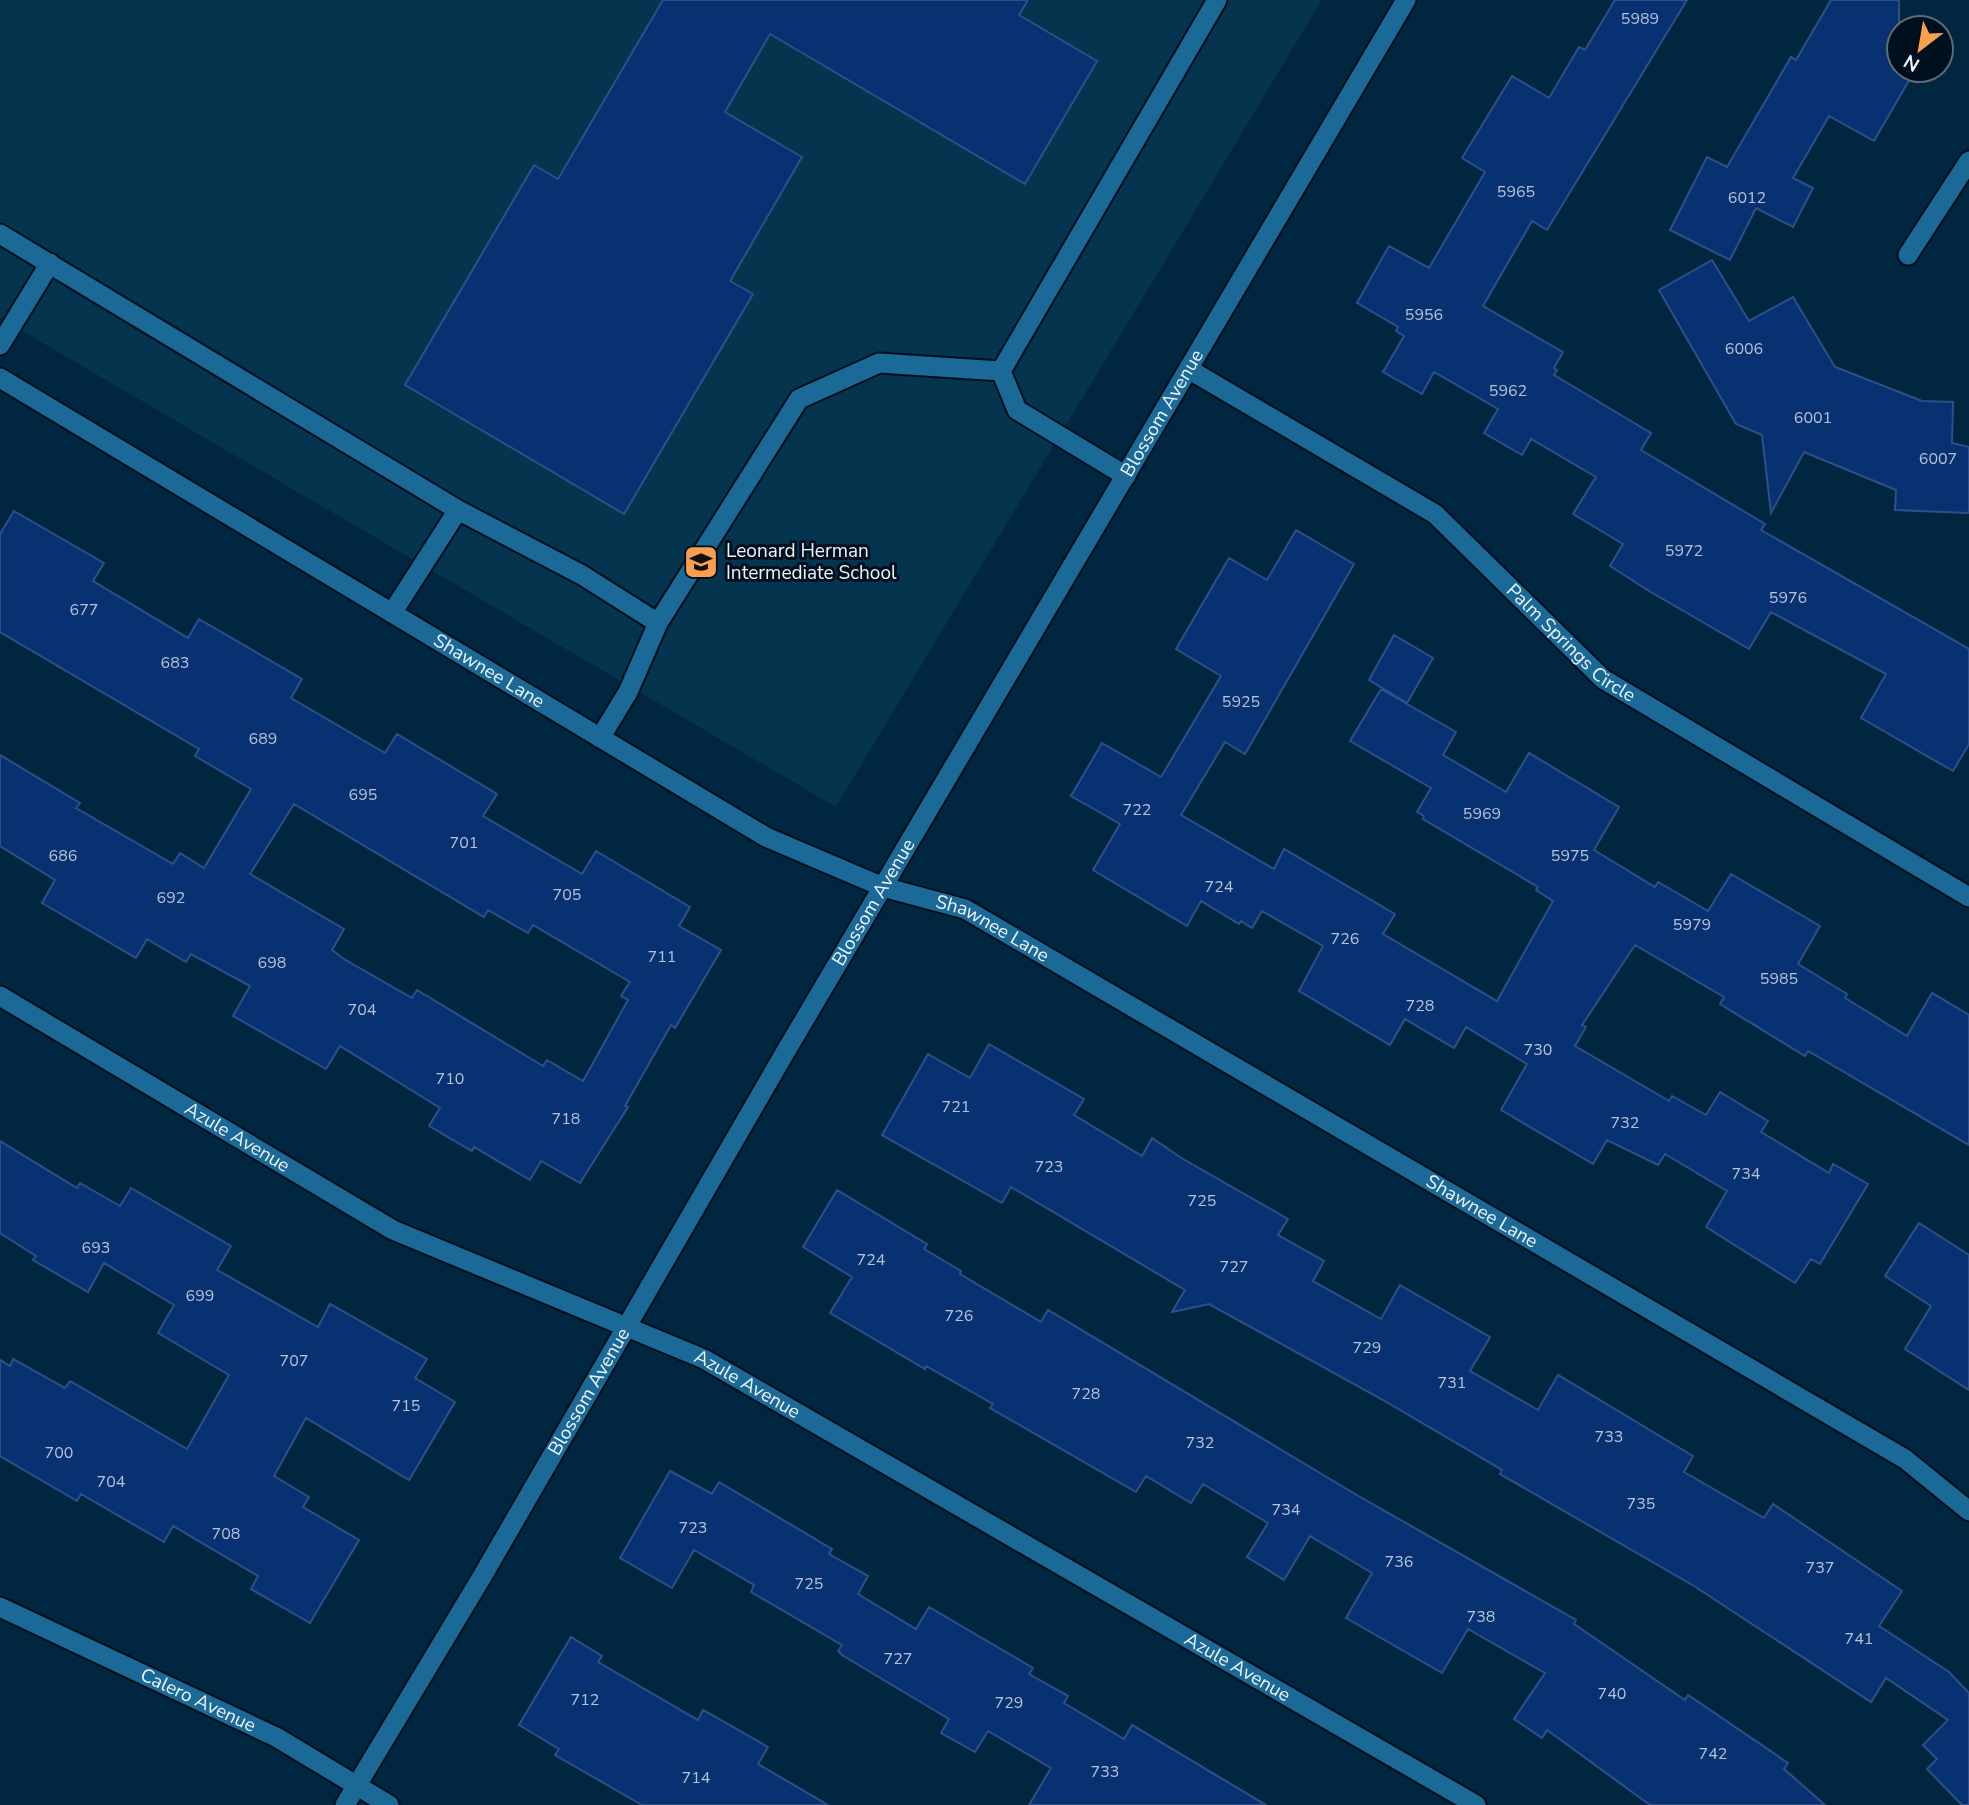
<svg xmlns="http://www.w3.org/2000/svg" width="1969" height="1805" viewBox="0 0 1969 1805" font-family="'Nunito Sans',sans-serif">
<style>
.built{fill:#05344e}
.building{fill:#083171;stroke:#2d5088;stroke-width:2;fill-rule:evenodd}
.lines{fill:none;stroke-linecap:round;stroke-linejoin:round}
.service-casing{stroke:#000f1d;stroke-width:23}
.minor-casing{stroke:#000f1d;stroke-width:23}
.tertiary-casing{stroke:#000f1d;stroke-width:23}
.service{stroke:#1a6996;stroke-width:19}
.minor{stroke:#1a6996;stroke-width:19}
.tertiary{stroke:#1a6996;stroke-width:19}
.labels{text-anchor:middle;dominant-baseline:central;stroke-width:6;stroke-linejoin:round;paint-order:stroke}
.number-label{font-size:16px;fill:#b4c3d8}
.street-label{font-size:19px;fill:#edf4fa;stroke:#000f1d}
.poi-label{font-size:19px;fill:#edf4fa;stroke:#000f1d;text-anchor:start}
</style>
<rect width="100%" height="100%" fill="#00273f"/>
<path class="built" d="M0,0H1322L836,807L0,318Z"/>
<path class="building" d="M663,0H1028L1019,15L1097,61L1025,184L770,34L725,112L802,157L730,281L753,294L624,514L405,385L534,165L558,179Z
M1615,0H1687L1547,230L1532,221L1483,306L1563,352L1554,368L1557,370L1554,375L1651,433L1641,450L1765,524L1761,530L1969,649V744L1953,771L1861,718L1886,674L1771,612L1749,649L1649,591L1610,566L1623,544L1573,514L1596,477L1531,439L1522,455L1484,433L1498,409L1434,372L1422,394L1383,372L1404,336L1396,331L1398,327L1357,303L1389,246L1429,268L1485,172L1462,158L1512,76L1549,98L1579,47L1585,50Z
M1831,0H1899V70H1915L1874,141L1829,116L1793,178L1813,188L1793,227L1756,208L1730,260L1670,230L1707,157L1727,167L1791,57L1796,60Z
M1712,260L1749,321L1793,297L1835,367L1922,401L1953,402L1952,443L1969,447V513L1895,510L1896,490L1804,452L1771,513L1762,435L1736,424L1659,290Z
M14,511L104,563L93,581L188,638L199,619L302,679L291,698L385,753L397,734L497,794L483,816L582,874L596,851L690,907L679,926L721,950L675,1028L671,1025L625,1106L628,1107L580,1183L541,1161L530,1180L474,1147L472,1151L429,1126L440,1108L340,1046L326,1069L233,1016L250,986L191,954L186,962L147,939L136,958L42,903L55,880L0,846V755L80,803L76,808L173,864L180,853L204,868L251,789L195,756L199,749L0,632V534ZM294,804L484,917L488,910L528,933L533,925L630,982L621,996L628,1000L583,1081L547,1060L543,1066L417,990L412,998L344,959L332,950L344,929L250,874Z
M1296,530L1354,564L1245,754L1225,742L1181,815L1274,869L1284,849L1395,914L1383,934L1497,1001L1553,901L1536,890L1538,887L1423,819L1424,816L1417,812L1431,788L1350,741L1381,689L1456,732L1443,755L1506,792L1529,753L1619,807L1594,850L1655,887L1658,882L1708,911L1731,874L1820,926L1798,964L1847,994L1845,998L1907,1036L1932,993L1969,1015V1145L1808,1051L1805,1056L1720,1004L1724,997L1635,945L1582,1025L1586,1027L1575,1046L1669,1101L1672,1096L1706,1115L1720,1092L1768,1121L1761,1132L1829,1173L1833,1164L1868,1184L1820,1264L1811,1259L1795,1283L1706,1227L1727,1191L1665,1154L1658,1165L1607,1140L1593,1164L1501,1110L1527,1064L1466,1027L1454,1048L1405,1019L1390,1045L1299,991L1323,946L1262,911L1252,928L1241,921L1239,924L1201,901L1187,926L1093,870L1120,824L1071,796L1102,743L1161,777L1221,676L1176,649L1229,558L1267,580Z
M1394,635L1433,658L1407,703L1369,680Z
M989,1044L1084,1099L1074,1115L1142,1156L1152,1138L1183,1159L1288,1219L1278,1235L1324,1261L1313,1281L1381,1319L1400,1285L1490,1337L1470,1371L1538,1410L1558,1375L1693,1456L1684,1472L1764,1518L1773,1504L1902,1591L1879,1626L1949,1672L1969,1693V1805H1962L1927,1769L1937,1759L1923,1745L1948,1720L1886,1678L1871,1702L1694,1586L1500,1474L1502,1470L1383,1400L1209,1304L1172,1312L1185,1290L1011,1187L1002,1203L882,1135L928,1054L970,1078Z
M0,1141L77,1188L80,1183L120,1206L131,1188L188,1221L231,1246L217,1270L318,1327L330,1304L427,1359L415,1378L455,1402L409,1480L306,1418L274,1476L309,1497L303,1507L359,1540L310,1623L251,1589L258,1576L173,1526L164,1542L81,1494L77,1501L0,1456V1360L10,1366L13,1359L65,1388L70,1381L187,1449L229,1375L158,1333L174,1305L104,1263L88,1292L33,1260L36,1256L0,1233Z
M837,1190L927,1244L924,1249L961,1271L960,1274L1041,1322L1048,1310L1355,1494L1576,1620L1574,1624L1685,1700L1688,1695L1788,1763L1784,1769L1825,1805H1650L1547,1730L1542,1738L1514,1719L1545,1673L1468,1629L1442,1673L1346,1618L1372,1573L1310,1536L1284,1580L1247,1557L1268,1523L1203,1484L1191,1503L1146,1476L1136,1492L990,1408L993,1404L926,1366L925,1369L830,1313L852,1277L803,1247Z
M1919,1223L1969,1255V1390L1905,1349L1931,1306L1885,1276Z
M670,1471L712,1494L719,1482L832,1549L829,1554L868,1576L858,1594L916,1629L929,1607L1033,1668L1029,1674L1068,1696L1064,1703L1124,1739L1132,1725L1266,1805H1029L1051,1768L988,1731L975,1752L941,1733L949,1719L842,1655L838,1651L842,1645L751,1592L754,1585L694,1550L672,1588L620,1558Z
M571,1637L602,1656L598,1662L698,1720L703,1710L768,1747L758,1764L828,1805H642L555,1755L559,1749L519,1725Z"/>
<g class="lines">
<g class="service-casing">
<path id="service" d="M0,234L458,510L582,575L658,623L799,399L879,363L1001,371
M0,345L50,263
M1126,476L1017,410L1001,371L1217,0
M392,613L458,510
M600,738L628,692L658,623"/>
</g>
<g class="minor-casing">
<g id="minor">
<path d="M1908,255L1969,161"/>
<path id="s1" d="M1190,370L1435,514L1603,679L1969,897"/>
<path id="s2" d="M0,378L766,837L883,887L965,909L1905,1459L1969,1511"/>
<path id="s3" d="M0,996L393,1230L704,1359L1476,1805"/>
</g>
</g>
<g class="tertiary-casing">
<g id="tertiary">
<path id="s4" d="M0,1607L276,1737L389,1805"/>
<path id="s5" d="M345,1805L483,1575L783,1056L1406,0"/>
</g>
</g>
<use href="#service" class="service"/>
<use href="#minor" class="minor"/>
<use href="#tertiary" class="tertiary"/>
</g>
<defs>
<g id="school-square" transform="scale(1.75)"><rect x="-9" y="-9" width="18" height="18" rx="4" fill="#fa9f4e" stroke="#000f1d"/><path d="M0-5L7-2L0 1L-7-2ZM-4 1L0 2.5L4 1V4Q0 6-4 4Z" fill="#111"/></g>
</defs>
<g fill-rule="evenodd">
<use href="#school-square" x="701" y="562"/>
</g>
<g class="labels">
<g class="number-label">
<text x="1640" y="19">5989</text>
<text x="1516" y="192">5965</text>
<text x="1747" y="198">6012</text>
<text x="1424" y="315">5956</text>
<text x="1744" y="349">6006</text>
<text x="1508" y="391">5962</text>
<text x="1813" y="418">6001</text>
<text x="1938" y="459">6007</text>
<text x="1684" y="551">5972</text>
<text x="1788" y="598">5976</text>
<text x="84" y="610">677</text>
<text x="175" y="663">683</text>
<text x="1241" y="702">5925</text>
<text x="263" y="739">689</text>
<text x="363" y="795">695</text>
<text x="1137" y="810">722</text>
<text x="1482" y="814">5969</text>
<text x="464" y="843">701</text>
<text x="63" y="856">686</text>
<text x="1570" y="856">5975</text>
<text x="1219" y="887">724</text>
<text x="567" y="895">705</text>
<text x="171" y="898">692</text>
<text x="1692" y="925">5979</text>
<text x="1345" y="939">726</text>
<text x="662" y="957">711</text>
<text x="272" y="963">698</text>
<text x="1779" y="979">5985</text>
<text x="1420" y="1006">728</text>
<text x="362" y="1010">704</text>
<text x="1538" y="1050">730</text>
<text x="450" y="1079">710</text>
<text x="956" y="1107">721</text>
<text x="566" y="1119">718</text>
<text x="1625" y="1123">732</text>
<text x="1049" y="1167">723</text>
<text x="1746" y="1174">734</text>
<text x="1202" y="1201">725</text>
<text x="96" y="1248">693</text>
<text x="871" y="1260">724</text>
<text x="1234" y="1267">727</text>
<text x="200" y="1296">699</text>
<text x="959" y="1316">726</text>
<text x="1367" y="1348">729</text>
<text x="294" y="1361">707</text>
<text x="1452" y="1383">731</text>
<text x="1086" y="1394">728</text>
<text x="406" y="1406">715</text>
<text x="1609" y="1437">733</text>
<text x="1200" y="1443">732</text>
<text x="59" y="1453">700</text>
<text x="111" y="1482">704</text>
<text x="1641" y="1504">735</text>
<text x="1286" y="1510">734</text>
<text x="693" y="1528">723</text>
<text x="226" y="1534">708</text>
<text x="1399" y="1562">736</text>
<text x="1820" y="1568">737</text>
<text x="809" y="1584">725</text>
<text x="1481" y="1617">738</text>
<text x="1859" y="1639">741</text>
<text x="898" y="1659">727</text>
<text x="1612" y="1694">740</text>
<text x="585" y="1700">712</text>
<text x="1009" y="1703">729</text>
<text x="1713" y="1754">742</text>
<text x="1105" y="1772">733</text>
<text x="696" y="1778">714</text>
</g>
<g class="street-label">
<text stroke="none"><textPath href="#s5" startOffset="1614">Blossom Avenue</textPath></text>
<text stroke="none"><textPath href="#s1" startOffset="472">Palm Springs Circle</textPath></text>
<text stroke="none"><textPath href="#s2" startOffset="570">Shawnee Lane</textPath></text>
<text stroke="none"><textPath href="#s5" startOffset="1046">Blossom Avenue</textPath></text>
<text stroke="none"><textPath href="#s2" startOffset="1138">Shawnee Lane</textPath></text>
<text stroke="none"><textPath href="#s3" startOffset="276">Azule Avenue</textPath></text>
<text stroke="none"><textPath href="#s2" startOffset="1704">Shawnee Lane</textPath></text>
<text stroke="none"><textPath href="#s3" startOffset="844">Azule Avenue</textPath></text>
<text stroke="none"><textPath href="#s5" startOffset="480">Blossom Avenue</textPath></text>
<text stroke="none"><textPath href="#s3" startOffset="1410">Azule Avenue</textPath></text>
<text stroke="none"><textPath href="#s4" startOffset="219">Calero Avenue</textPath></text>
</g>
<g class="poi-label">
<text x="726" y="551">Leonard Herman<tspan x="726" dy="22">Intermediate School</tspan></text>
</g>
</g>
<g transform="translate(1920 49) rotate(211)"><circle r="33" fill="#000f1d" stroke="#5f6b75" stroke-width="2"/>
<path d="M0-5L12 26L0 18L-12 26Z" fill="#fa9f4e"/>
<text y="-10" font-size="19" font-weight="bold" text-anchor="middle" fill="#edf4fa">N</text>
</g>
</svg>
